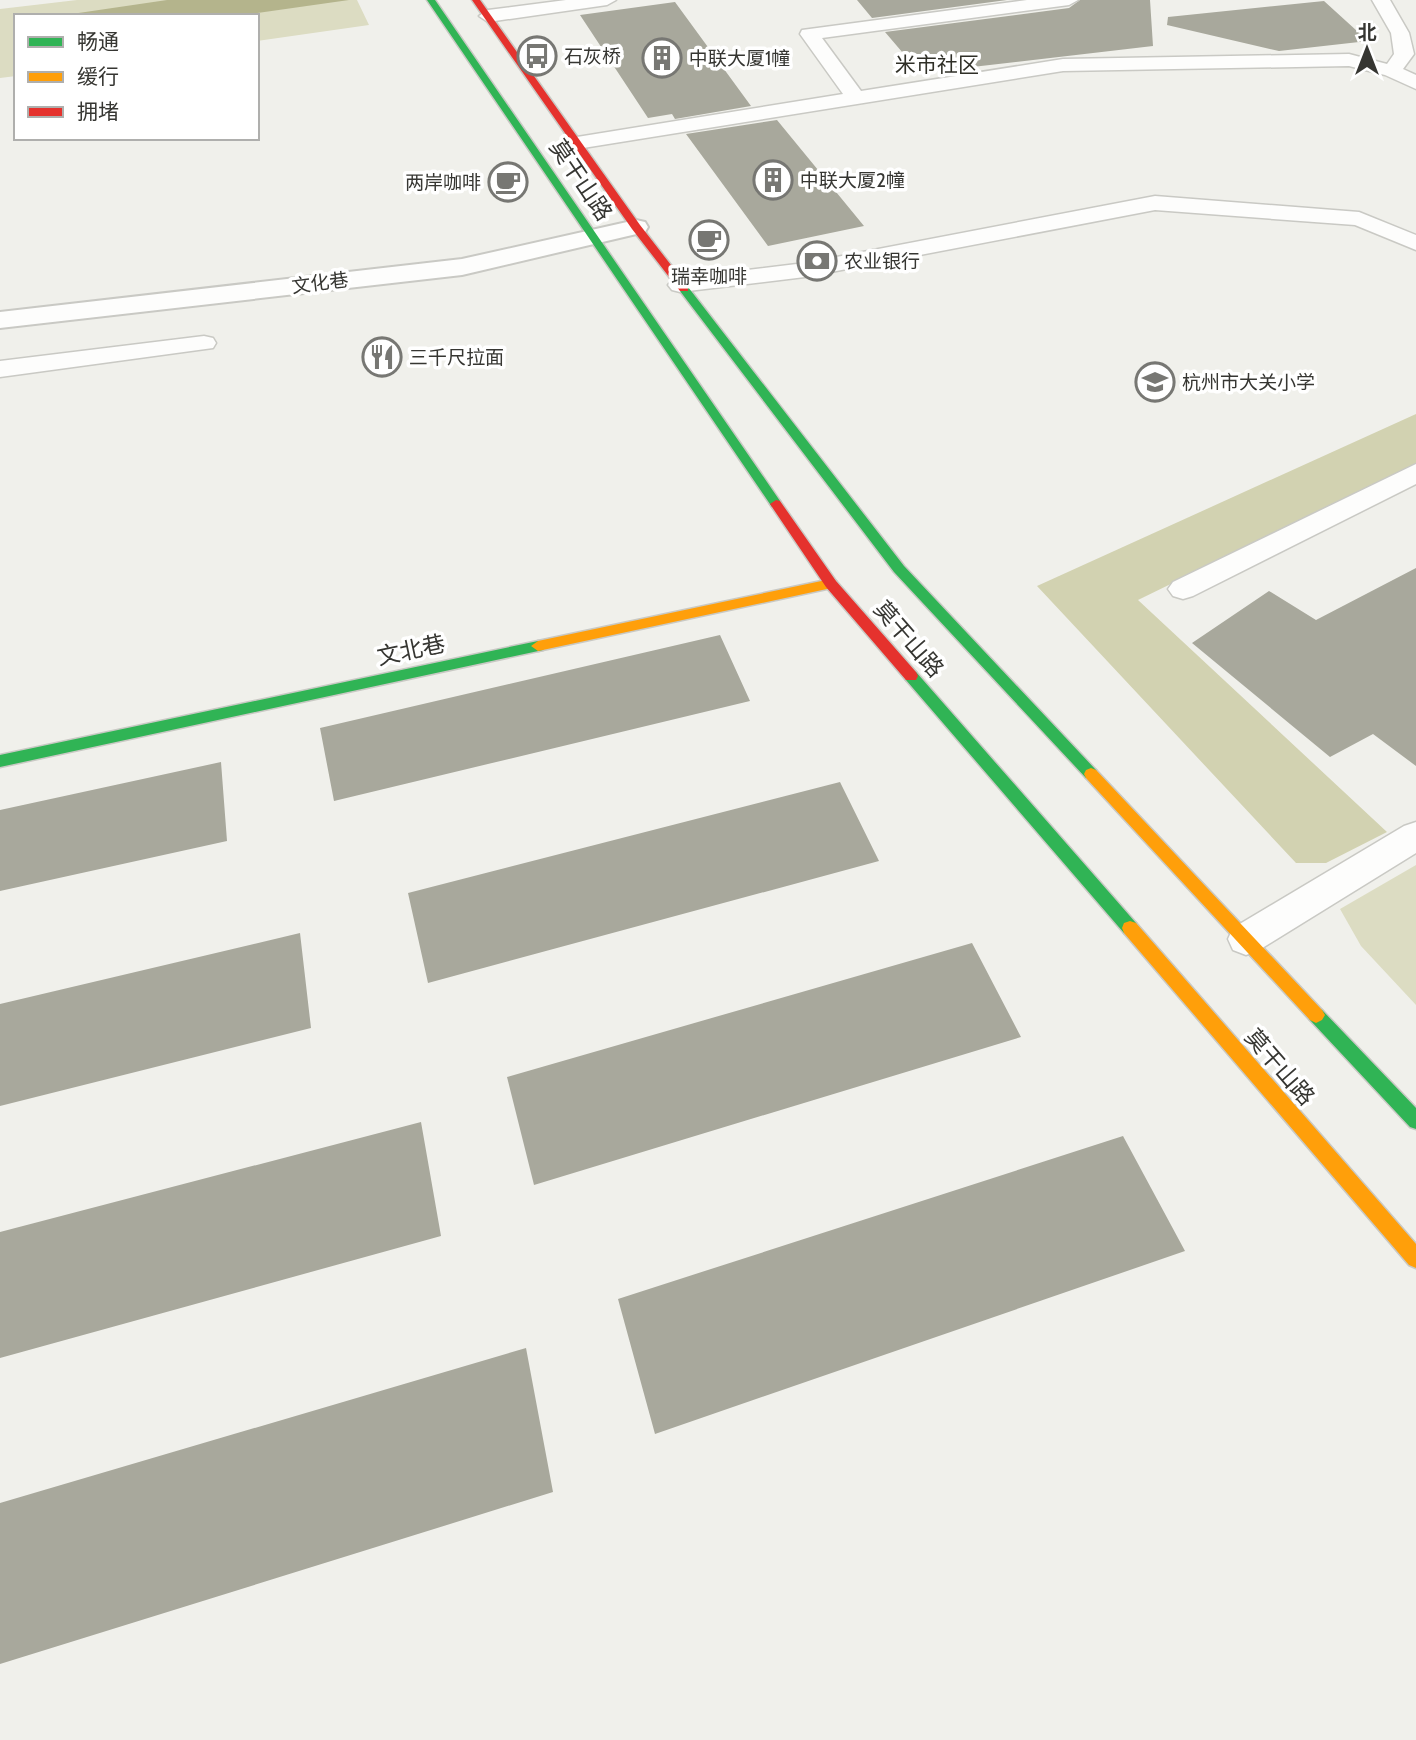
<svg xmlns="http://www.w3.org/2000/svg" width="1416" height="1740" viewBox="0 0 1416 1740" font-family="Cabin,'Noto Sans SC',sans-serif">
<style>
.green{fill:#dcdcc2}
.forest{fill:#d2d2b1}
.water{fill:#b4b48c}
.building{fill:#a8a89c}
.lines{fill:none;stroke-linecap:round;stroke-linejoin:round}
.lane-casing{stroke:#c9c9c4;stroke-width:3}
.street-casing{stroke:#c9c9c4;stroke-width:4}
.fast-casing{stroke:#c9c9c4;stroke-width:3}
.slow-casing{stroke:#c9c9c4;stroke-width:3}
.jam-casing{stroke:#c9c9c4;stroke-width:3}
.lane{fill:#fdfdfc;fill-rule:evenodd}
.street{fill:#fdfdfc;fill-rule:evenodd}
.fast{fill:#30b455;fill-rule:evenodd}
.slow{fill:#ff9f0a;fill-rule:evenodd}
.jam{fill:#e5322d;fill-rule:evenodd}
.labels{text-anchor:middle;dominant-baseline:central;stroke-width:7;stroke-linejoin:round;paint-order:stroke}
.far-poi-label{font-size:19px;fill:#363632;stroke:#fff;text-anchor:start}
.far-street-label{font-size:19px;fill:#363632;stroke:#fff}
.far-quarter-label{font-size:21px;fill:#2f2f27;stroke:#fff}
.street-label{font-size:23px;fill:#363632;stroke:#fff}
</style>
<rect width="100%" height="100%" fill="#f0f0eb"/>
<path class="green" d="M77,0H357L369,25L257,41V16H16V76L0,78V9Z
M1416,865V1005L1361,946L1340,909Z"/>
<path class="forest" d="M1416,414V464L1138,600L1387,832L1326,863H1296L1037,586Z"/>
<path class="water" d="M167,0H349L236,16H58Z"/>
<path class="building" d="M857,0H1007L872,18Z
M1080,0H1150L1153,46L920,73L885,32L1069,8Z
M1324,1L1368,41L1279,51L1167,25L1168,17Z
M675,2L751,106L675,119L672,114L648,118L580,15Z
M777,120L864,226L768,246L686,134Z
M1416,568V766L1373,734L1330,757L1192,643L1269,591L1316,620Z
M720,635L750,701L334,801L320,728Z
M221,762L227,841L0,891V810Z
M840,782L879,861L428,983L408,893Z
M300,933L311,1028L0,1106V1004Z
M972,943L1021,1037L534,1185L507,1077Z
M421,1122L441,1236L0,1358V1232Z
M1123,1136L1185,1251L655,1434L618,1299Z
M526,1348L553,1492L0,1664V1503Z"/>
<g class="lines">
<g class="lane-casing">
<path id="lane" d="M566,0H616L607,5L488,22L479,16L488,10Z
M1027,0H1078L1069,5L822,38L861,91L1063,59L1349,54L1387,64L1394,54L1391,33L1372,0H1390L1409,33L1414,54L1403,69L1416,75V89L1385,75L1349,66L1063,71L577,149L570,147L567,143L570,139L577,137L843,94L800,34L802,30Z
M1155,196L1359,212L1416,235V250L1355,225L1155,210L805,277L680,292L672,290L668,285L672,280L680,278L805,263Z
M204,336L213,338L216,343L213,348L0,377V361Z
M1416,464V484L1193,596L1183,599L1173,596L1168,589L1173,582Z
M1416,822V853L1259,950L1246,955L1233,950L1228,939L1233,928L1404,826Z"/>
</g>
<g class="street-casing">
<path id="street" d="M636,220L645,222L648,227L645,232L462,275L0,328V312L462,259Z"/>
</g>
<g class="fast-casing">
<path id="fast" d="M427,0H435L780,501V507H772Z
M680,287H688L904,566L1096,770L1098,774L1096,778H1086L894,572L680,291Z
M538,641L543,642L545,646L543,650L0,767V755Z
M911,671L916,672L1136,923L1138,928L1136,933L1130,935L1124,933L906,680L904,676Z
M1316,1007L1322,1010L1416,1108V1129L1410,1127L1310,1020L1307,1015L1310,1010Z"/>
</g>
<g class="slow-casing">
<path id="slow" d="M831,579L836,581V587L538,651L531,646L538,641Z
M1091,768L1096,770L1322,1010L1325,1015L1322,1020L1316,1023L1310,1020L1086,778L1084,774L1086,770Z
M1130,921L1136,923L1416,1244V1268L1409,1265L1124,933L1122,928L1124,923Z"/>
</g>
<g class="jam-casing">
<path id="jam" d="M472,0H480L640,225L688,287V291H680L632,229Z
M776,500L780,501L836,581L916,672L918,676L916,680H906L826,587L770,504Z"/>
</g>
<use href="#lane" class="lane"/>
<use href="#street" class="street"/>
<use href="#fast" class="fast"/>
<use href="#slow" class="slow"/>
<use href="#jam" class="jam"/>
</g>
<defs>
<g id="bus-ring" transform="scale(2.0125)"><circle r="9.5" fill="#fff" stroke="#777773" stroke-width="1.5"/><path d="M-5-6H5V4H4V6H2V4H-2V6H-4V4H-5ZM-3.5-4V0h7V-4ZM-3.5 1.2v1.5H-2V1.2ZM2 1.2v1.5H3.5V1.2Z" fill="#777773"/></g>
<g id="building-ring" transform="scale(2.0125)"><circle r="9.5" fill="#fff" stroke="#777773" stroke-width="1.5"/><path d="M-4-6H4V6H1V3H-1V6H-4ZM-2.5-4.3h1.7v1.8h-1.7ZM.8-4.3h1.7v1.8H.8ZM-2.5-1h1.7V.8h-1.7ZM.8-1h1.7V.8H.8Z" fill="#777773"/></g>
<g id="cafe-ring" transform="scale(2.0125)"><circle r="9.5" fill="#fff" stroke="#777773" stroke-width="1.5"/><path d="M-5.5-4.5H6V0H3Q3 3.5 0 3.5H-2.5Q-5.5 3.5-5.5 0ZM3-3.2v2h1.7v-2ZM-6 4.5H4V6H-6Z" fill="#777773"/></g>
<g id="bank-ring" transform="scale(2.0125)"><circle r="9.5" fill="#fff" stroke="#777773" stroke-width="1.5"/><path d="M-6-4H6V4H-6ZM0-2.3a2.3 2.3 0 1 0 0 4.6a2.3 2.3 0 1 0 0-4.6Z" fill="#777773"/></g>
<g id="restaurant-ring" transform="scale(2.0125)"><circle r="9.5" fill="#fff" stroke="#777773" stroke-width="1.5"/><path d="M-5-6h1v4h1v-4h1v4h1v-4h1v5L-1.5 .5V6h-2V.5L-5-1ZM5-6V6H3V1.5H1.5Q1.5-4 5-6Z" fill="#777773"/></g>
<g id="school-ring" transform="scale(2.0125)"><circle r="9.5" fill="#fff" stroke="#777773" stroke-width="1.5"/><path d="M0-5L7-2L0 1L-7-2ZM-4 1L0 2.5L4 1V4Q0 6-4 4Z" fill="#777773"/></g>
</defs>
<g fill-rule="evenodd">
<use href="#bus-ring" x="537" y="56"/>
<use href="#building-ring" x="662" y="58"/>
<use href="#building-ring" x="773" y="180"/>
<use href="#cafe-ring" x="508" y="182"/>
<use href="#cafe-ring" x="709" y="240"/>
<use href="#bank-ring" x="817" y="261"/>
<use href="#restaurant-ring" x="382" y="357"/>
<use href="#school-ring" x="1155" y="382"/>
</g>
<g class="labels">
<g class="far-poi-label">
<text x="564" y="56">石灰桥</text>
<text x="689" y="58">中联大厦1幢</text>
<text x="800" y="180">中联大厦2幢</text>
<text x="481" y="182" text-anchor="end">两岸咖啡</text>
<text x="844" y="261">农业银行</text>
<text x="709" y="276" text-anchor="middle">瑞幸咖啡</text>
<text x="409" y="357">三千尺拉面</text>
<text x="1182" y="382">杭州市大关小学</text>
</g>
<g class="far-street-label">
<text transform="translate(320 283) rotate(-7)">文化巷</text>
</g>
<g class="far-quarter-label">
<text x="937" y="64">米市社区</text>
</g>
<g class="street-label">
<text transform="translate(581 180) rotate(56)">莫干山路</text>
<text transform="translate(909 639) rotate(49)">莫干山路</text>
<text transform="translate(411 650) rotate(-12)">文北巷</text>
<text transform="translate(1280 1067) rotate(49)">莫干山路</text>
</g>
</g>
<rect x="14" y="14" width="245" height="126" fill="#ffffff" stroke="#afafad" stroke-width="2"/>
<rect x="28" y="37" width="35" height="10" fill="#30b455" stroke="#afafad" stroke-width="2"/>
<text x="77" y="49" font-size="21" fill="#363632">畅通</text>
<rect x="28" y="72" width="35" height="10" fill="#ff9f0a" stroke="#afafad" stroke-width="2"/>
<text x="77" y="84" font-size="21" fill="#363632">缓行</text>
<rect x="28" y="107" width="35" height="10" fill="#e5322d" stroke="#afafad" stroke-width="2"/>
<text x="77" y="119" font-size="21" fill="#363632">拥堵</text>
<g transform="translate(1367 49)" stroke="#ffffff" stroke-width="5" paint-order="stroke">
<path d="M0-5L12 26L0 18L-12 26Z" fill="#363632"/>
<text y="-10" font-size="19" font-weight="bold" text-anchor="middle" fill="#363632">北</text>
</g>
</svg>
